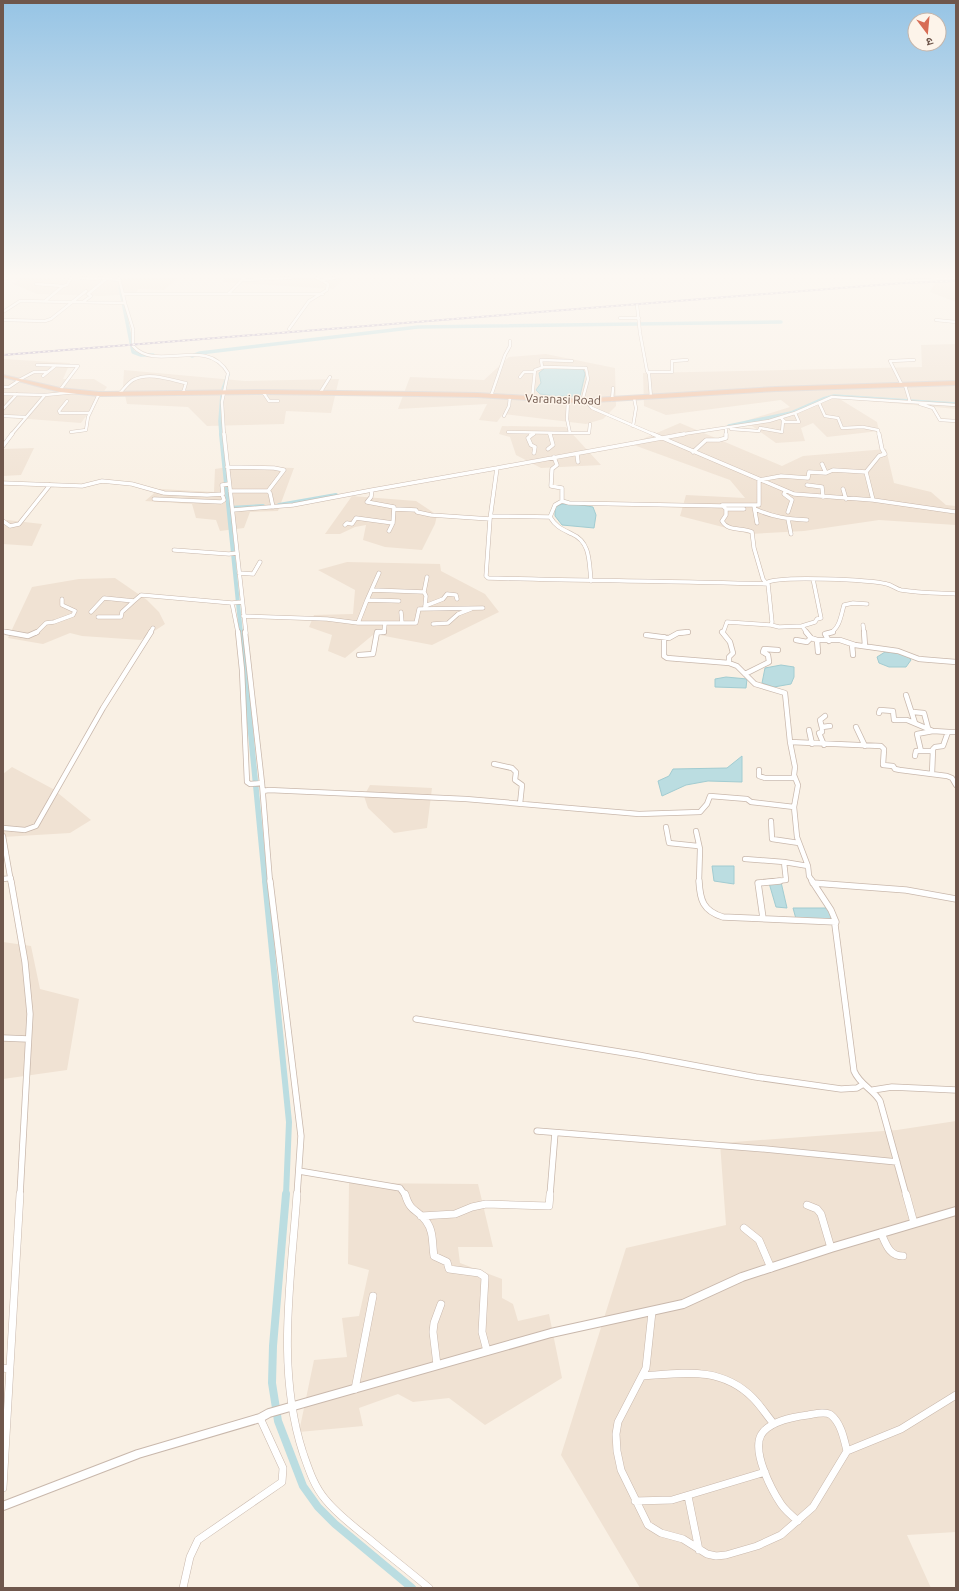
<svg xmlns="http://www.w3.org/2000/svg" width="959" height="1591" viewBox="0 0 959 1591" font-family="Ubuntu,'Noto Sans Devanagari',sans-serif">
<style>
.residential{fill:#f0e2d3}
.water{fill:#bbdde1;stroke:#a2ccd1}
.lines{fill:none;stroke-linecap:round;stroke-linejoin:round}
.canal-far4{stroke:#bbdde1;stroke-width:3.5}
.canal-far3{stroke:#bbdde1;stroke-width:4}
.canal-far2{stroke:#bbdde1;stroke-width:5.5}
.canal-far1{stroke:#bbdde1;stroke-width:6}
.canal{stroke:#bbdde1;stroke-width:8}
.minor-far4-casing{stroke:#c9b8ac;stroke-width:3.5}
.minor-far3-casing{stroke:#c9b8ac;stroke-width:4.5}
.minor-far2-casing{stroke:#c9b8ac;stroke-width:6}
.minor-far1-casing{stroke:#c9b8ac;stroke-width:7}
.minor-casing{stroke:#c9b8ac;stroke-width:8}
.tertiary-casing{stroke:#c9b8ac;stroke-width:10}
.trunk-casing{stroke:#d7d0cd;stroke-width:2}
.minor-far4{stroke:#fff;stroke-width:2.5}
.minor-far3{stroke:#fff;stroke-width:3.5}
.minor-far2{stroke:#fff;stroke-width:4.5}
.minor-far1{stroke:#fff;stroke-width:5.5}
.minor{stroke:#fff;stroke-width:7}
.tertiary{stroke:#fff;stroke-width:8}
.trunk{fill:#f0c0a2;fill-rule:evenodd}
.rail-casing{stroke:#b2a4c1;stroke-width:2}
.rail{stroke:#fdf4ea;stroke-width:1;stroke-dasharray:2.5;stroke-linecap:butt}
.labels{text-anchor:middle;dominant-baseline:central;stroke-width:3;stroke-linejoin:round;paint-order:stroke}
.far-street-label{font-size:12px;fill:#6f574c;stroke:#fdf4ea}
</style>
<rect width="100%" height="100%" fill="#f9f0e4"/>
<path class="residential" d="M21,278L66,280L178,278L164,290L138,289L136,294L102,296L37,294L13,284Z
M226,278H344L333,289L223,282Z
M938,278H956V302L930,292Z
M956,344V409L838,398L877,422L879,431L827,437L813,423L801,428L805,441L776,443L745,421L790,407L781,400L666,415L644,406L643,373L922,367L921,345Z
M546,354L615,368L616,406L603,419L586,424L503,414L497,422L479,420L487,404L398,409L410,377L484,380L509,357Z
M3,359L70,363L63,379H94L107,387L81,423L3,417Z
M124,370L245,381L339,379L331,413L286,411L284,424L207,426L188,407L127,404L123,387Z
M680,423L782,466L803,456L886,449L894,483L931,492L946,505L956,506V525L879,520L804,531L750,534L680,516L686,495L745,498L730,480L631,444Z
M502,426L566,427L601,465L541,468L516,455L510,437L499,434Z
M34,448L21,475L3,476V449Z
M234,466L294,468L278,511L250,512L244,528L220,531L216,520L196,518L192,504L145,501L159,489L214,492L215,469Z
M352,496L416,501L437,515L435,524L422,550L385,547L363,540L366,525L355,527L340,534H325Z
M7,520L42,524L32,546L3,544V525Z
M347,562L440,564L441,571L485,594L499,612L432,645L374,634L345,658L328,651L332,635L309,627L314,615L353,614L355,590L318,570Z
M115,578L147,600L159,612L165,624L141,640L82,636L70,633L43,644L8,638L32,587L79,579Z
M12,767L53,789L91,820L70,833L3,837V774Z
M370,785L432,788L427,828L394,833L368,808L364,796Z
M3,942L31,946L40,989L79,999L67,1070L3,1079Z
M956,1121V1532L907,1535L931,1588H640L561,1455L626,1248L726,1225L720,1143L897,1130Z
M349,1183L478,1184L493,1247H458L460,1263L502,1279V1298L513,1304L518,1321L549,1314L562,1378L485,1425L449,1398L413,1402L398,1394L359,1408L363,1426L299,1432L314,1360L347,1357L342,1318L359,1316L369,1270L348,1264Z"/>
<path class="water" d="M545,368H570L583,369L585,374L580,396H555L540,394L536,390L541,383L539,373Z
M562,504H576L593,507L596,515L594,528L562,525L555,516V507Z
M885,652L906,654L911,660L906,667H889L879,663L877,657Z
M781,665L794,667V677L791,684L774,687L762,683L765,668Z
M726,677L747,679L746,688L715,687V679Z
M742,756V782L708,781L686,785L662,796L658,781L669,776L673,769L727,768Z
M712,866H734V884L714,881Z
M781,882L787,908L776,907L769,883Z
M793,908H829L834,920L796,919Z"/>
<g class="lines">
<path class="canal-far4" d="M120,287L133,352L141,355H153
M192,356L200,353L418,327L781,322
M223,389L228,375
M729,426L791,413L823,399L834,396L956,404
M221,435L220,421L222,394"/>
<path class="canal-far3" d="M221,434L241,633
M279,505L336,495
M229,508L263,506"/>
<path class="canal-far2" d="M241,632L265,882"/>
<path class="canal-far1" d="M265,881L289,1122L286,1195"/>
<path class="canal" d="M286,1194L273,1346L272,1383L278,1421L303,1486L318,1507L335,1524L412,1588"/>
<g class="minor-far4-casing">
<path id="minor-far4" d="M81,278L98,279
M98,278L119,280
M3,279L7,278
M243,280L290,278
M322,280L334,278
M907,281L956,278
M36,284L63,286L45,301
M63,286L67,285L71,278
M229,293L244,278
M123,294H323
M83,302L91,296L88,294L105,280
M125,303L133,329V346C157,373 206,335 228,373L222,402L224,435
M637,305L640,333L647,371L649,374L651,397
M3,312L20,301L125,303L119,278
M620,318H639
M51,319L86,291
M3,320L45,321L51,319
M936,320L956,322
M289,329L309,301L327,290L328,284L317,278
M37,365L78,366L60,390
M542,367L541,360L572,361
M649,372H672V361L687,360
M43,376L55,366
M520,377L524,372H535
M17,381L34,372H47
M902,385L890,361L914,360
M905,385L910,402
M3,387H9L18,381
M263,392L269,401H278
M320,393L330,377
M3,394L45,395L76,392
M119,394C124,389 129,381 135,379C150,372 171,380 186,383L183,393
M491,396L505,355L510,346V341
M532,398L535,370L544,367L586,368L588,379L583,398L592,408L655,435
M612,400L613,388
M67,401L59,411L60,413H89
M819,403L825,416L838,418L842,428L863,427L878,430L879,435
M920,404L933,408L940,420L956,421
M3,409L17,394
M3,416L25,417
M504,416L509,406L510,397
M782,419L785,422H799L795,413
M633,426L636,408L634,398
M726,429V435
M731,429L759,431L760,428L782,432L783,421
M71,432L86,430L88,417L99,394
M508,432L570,433L567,419L568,401
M549,433L550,435
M570,433H589L590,424
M11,435L45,395
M530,435L534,434
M677,435L769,421L795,413L832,397L956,405"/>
</g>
<g class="minor-far3-casing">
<path id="minor-far3" d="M224,434L246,633
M533,434L528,438L531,445L535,447L534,453
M653,434L794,494L873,500L956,512
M684,434L497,468L490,519L486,576L488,578C581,581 675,581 768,584L772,622L771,625L727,622L723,633
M3,446L12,434
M548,449L553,445L550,434
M693,452L706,440H719L726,438V434
M577,454L578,462
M554,457L557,465L552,469L551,486L562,488V501L569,503L723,506L726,509V515L722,521C728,532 742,527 752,532L754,548L763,579L766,583C778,575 871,580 887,584C892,585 896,589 901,590C919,593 938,593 956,594
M822,464L826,473
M227,467L274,468L284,470L268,491
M3,483L82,486L102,481L132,484L164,493L207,495L223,494L222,485L229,484
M807,485L822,487L823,497
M843,489L846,499
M230,491H268L270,493L273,507
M785,491L784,494L792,500L788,512
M154,499L221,502L224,500L222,494
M873,500L866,472L879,456L885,454L882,449L879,434
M722,505H759V480L781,476L808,478L809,472L826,473L833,470L866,472
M754,506L757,523
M395,509L416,510L417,512L431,515L490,519
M726,509H744
M755,509C772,517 788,519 807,520
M233,510L293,505L372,490
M491,516L550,517L555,505L562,501
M550,517C556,527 562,529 572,534C591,542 589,563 591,581
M788,519L791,534
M3,521L10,526L19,524L50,485
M345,525L347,523L352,524L356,518L393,523
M389,531L393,523L394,507L367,502L371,497L372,490L497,468
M174,550L229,554L237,553
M239,573L253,574L260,562
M372,590L424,592
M367,600L379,573
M232,603L238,633
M425,606L443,599L447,594L456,595L457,599
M425,607L426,596L424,592L427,577
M91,612L104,598L134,601L141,595L232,603L241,602
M401,612L402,623
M243,616L327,619L358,623H416L419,609L483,608
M98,617H121L122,612L134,601
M358,623L367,600L399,601
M433,624L448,623L458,614L471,609
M771,625L779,627L802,626L807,633
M863,625L864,633
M802,626L815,622L817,619L821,618L813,579
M3,631L11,633
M36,633L46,623L54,622L73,615L75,611L62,605V599
M150,633L153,628
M377,633L384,632L385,624
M682,633L688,632
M830,633C840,628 841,615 844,605L853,603L867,604"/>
</g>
<g class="minor-far2-casing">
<path id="minor-far2" d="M6,632L28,636L37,632
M238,632L242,670L247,782L250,784L262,783
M245,632L262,783L270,882
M806,632L811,638L817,640H840L855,645L898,651L919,659L956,662
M864,632L865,646
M646,635L669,638L678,633L688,632
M664,637V656L667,658L729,663V657L733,653L730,642L722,632
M796,640L807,642L811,638
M817,640L818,652
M829,641L825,634L833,632
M852,645L853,655
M359,655L373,654L377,632H384
M729,663L737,666L755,684L785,693L790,742L795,767L794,775L798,785L794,807L797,837L808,866L809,876L813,882
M745,674L769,662L768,655L763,652L764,649L778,650
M906,695L915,723
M913,712L924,713L928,728
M879,713L880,710L893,711L894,720H907L933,731L949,732
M856,727L865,746
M822,728L820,720L825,716
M809,730L812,744
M790,742L881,746L884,749L883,765L893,766L895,769L900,770L947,776L952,778L956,785
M824,745L819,733L822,732V727L830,726
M921,751L917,734L933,731
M915,756L916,751H933
M494,764L512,768L516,772L515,780L522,785L520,804
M759,770V776L765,778H795
M932,774L933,749L935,747L943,746L948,732H956
M263,791L269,790L466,799L639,814L700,812L707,804L710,796L747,799L751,802L794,807
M771,821L772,839L799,843
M666,827L669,843L698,846
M3,828L25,830L36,826L103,708L151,632
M696,831L700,849L699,882
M3,836L11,882
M745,859L784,862L808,866
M3,879L11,878
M767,882L786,880L784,862"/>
</g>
<g class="minor-far1-casing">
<path id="minor-far1" d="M11,881L25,962L30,1014L20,1195
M270,881L301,1136L297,1195
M699,881C700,900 703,911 723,917L836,922
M812,881L831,910L836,922L835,925L854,1071C860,1085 873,1089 880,1101L906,1195
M813,883L906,890L956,899
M763,918L758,883L780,881
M416,1019L638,1055L756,1077L841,1089L857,1088L862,1085
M3,1038L28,1039
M873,1090L892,1087L956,1090
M537,1131L765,1149L897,1162
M299,1171L400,1188L405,1195
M550,1195L555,1133"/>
</g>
<g class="minor-casing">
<path id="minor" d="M297,1194C291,1280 276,1370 303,1453C309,1470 314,1486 325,1499C337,1514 353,1526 368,1538C388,1555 409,1571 429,1588
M405,1194C411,1214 417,1208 426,1221C434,1231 432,1245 434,1256L447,1262L449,1269L479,1273L485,1277L482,1332L487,1351
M906,1194L914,1223
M807,1205L817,1209L821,1214L831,1248
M421,1216L455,1214L472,1207L486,1204L549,1206L550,1194
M744,1228L759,1240L771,1268
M881,1233C886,1244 889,1256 903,1256
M652,1312L646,1368L618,1422L616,1434L617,1451L621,1470L648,1525L661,1533L683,1539L707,1554L716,1556L726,1555L757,1546L781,1535L813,1507L847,1451L901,1429L956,1395
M437,1365L433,1332L434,1323L441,1304
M3,1368L9,1369
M643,1376C684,1373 721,1366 753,1398C761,1406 767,1416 774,1424
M355,1389L373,1296
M3,1488L20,1194
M688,1496L699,1550
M635,1501L672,1500L765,1472
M798,1521C792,1516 785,1510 781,1504C771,1489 752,1452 761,1435C769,1421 793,1417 808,1415C814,1414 826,1411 831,1415C841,1423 844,1439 847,1451
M183,1588L190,1557L198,1540L282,1482L283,1468L260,1418"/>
</g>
<g class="tertiary-casing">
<path id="tertiary" d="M3,1506L138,1454L260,1418L269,1413L551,1333L683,1304L742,1277L831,1248L956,1211"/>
</g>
<g class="trunk-casing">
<path id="trunk" d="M3,375L60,388L99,392L263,390L417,392L477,393L578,399L776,387L956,381V385L776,391L578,403L477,397L417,396L263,394L99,396L60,392L3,377Z"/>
</g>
<use href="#minor-far4" class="minor-far4"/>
<use href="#minor-far3" class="minor-far3"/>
<use href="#minor-far2" class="minor-far2"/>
<use href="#minor-far1" class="minor-far1"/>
<use href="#minor" class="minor"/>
<use href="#tertiary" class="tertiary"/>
<use href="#trunk" class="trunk"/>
<g class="rail-casing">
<path id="rail" d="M3,355L903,283L956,281"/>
</g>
<use href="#rail" class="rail"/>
</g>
<linearGradient id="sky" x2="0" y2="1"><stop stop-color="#96c4e5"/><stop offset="0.55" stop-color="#fcf8f3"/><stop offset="1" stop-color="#fcf8f3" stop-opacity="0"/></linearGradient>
<rect width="959" height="501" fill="url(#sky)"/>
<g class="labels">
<g class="far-street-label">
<text transform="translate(563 399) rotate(2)">Varanasi Road</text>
</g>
</g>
<rect width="959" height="1591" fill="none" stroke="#6f574c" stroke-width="8"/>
<g transform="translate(927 32) rotate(164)"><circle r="19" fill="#fdf4ea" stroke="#c4b5ab"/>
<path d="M0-3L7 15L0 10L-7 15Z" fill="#d76c55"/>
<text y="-6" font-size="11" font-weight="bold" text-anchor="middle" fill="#6f574c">उ</text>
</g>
</svg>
